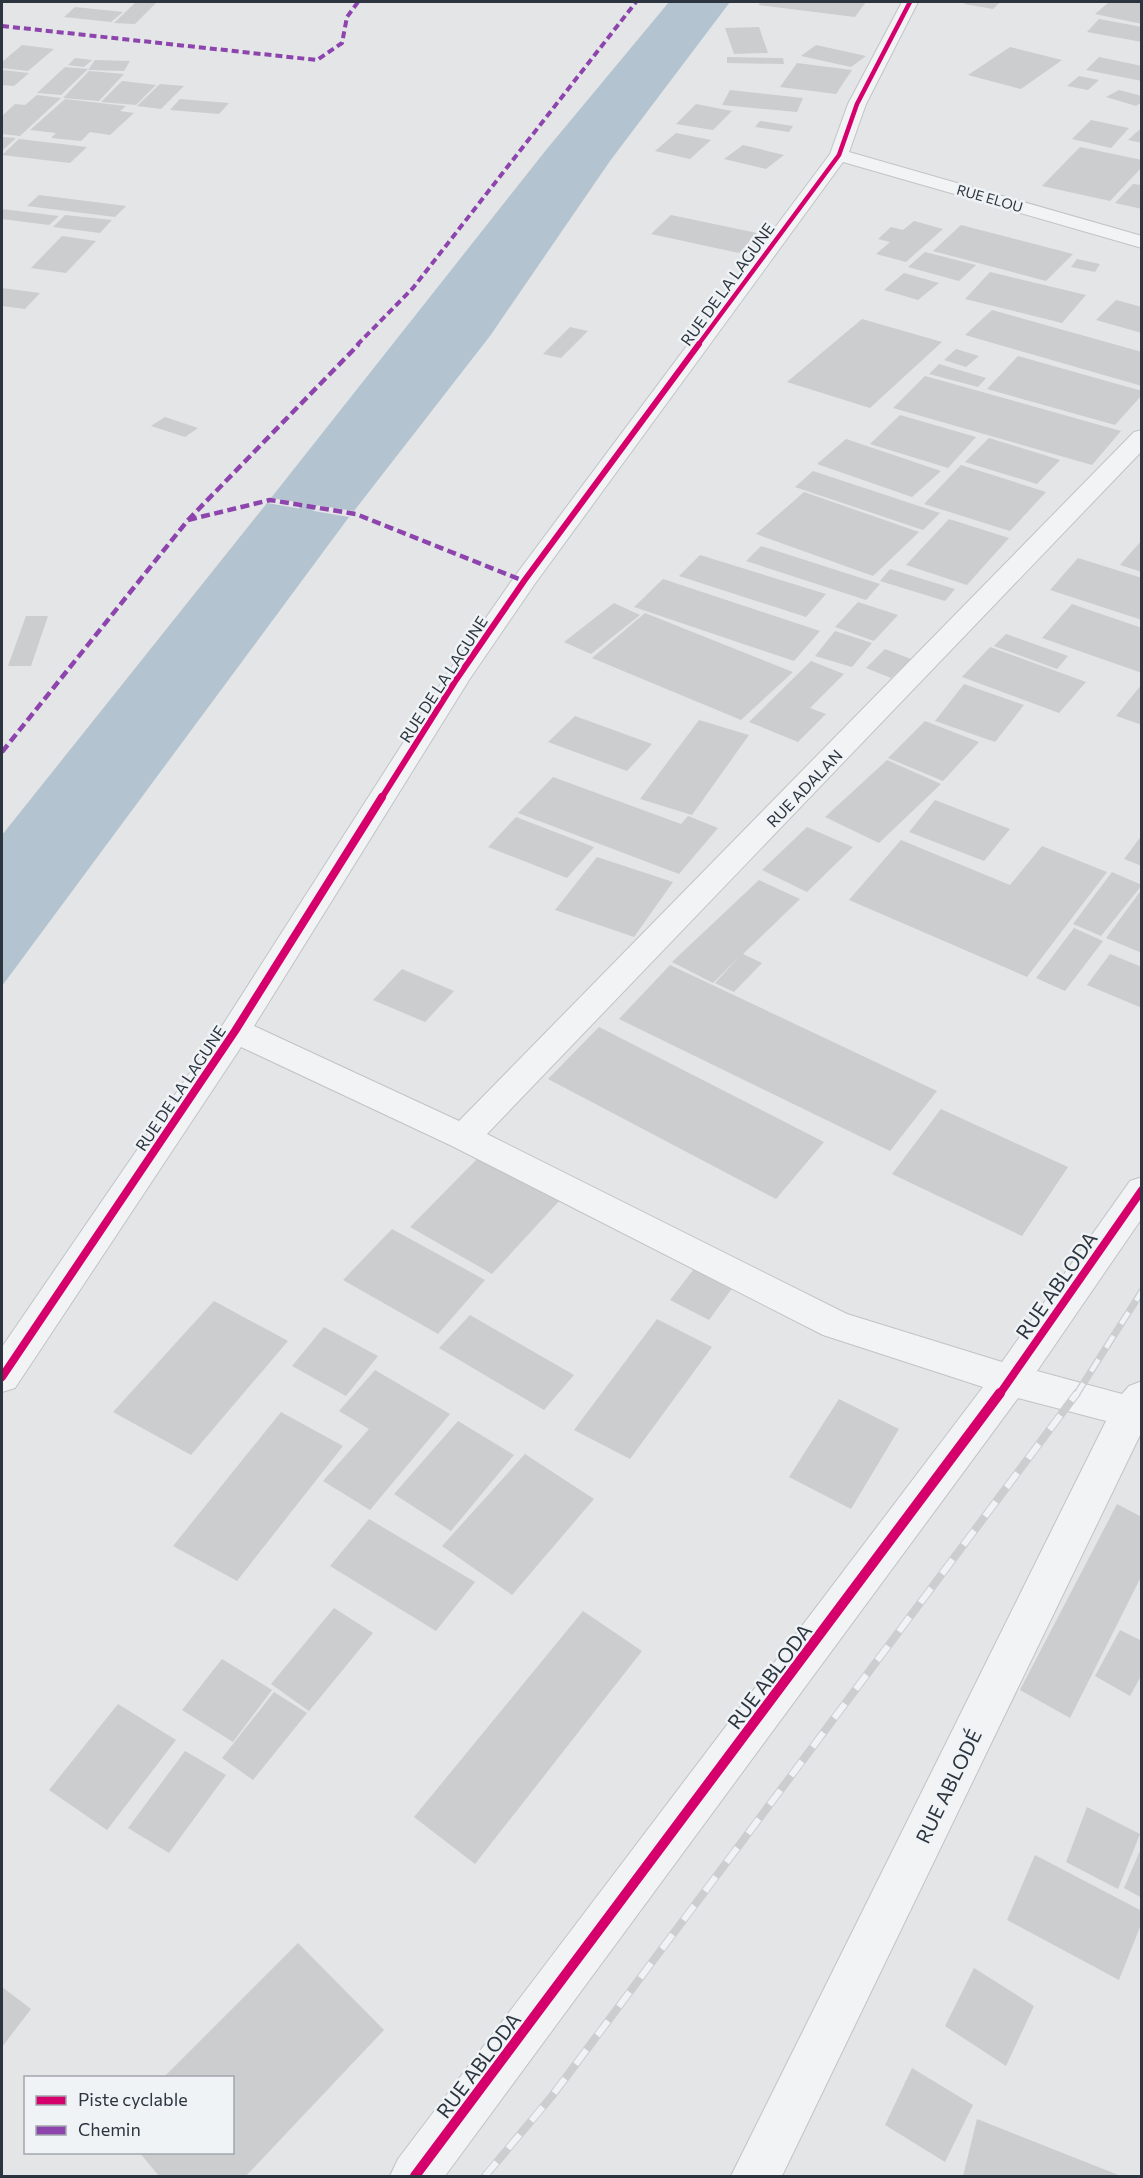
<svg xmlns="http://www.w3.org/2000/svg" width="1143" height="2178" viewBox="0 0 1143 2178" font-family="Commissioner,sans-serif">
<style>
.water{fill:#b3c4d0}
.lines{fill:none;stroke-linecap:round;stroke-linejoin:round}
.stream{fill:#b3c4d0;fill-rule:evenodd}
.building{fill:#cbcdcf}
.minor-casing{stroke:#c1c3c5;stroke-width:2}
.minor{fill:#f1f3f4;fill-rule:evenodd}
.rail-far1-casing{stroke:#cbcdce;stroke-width:7}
.rail-casing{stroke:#cbcdce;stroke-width:8}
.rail-far1{stroke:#f0f3f6;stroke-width:4.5;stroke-dasharray:14;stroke-linecap:butt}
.rail{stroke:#f0f3f6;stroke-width:6;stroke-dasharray:18;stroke-linecap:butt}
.quiet-far1{stroke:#8e44ad;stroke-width:4;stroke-dasharray:7 4;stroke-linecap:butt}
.quiet{stroke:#8e44ad;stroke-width:4.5;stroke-dasharray:9 4.5;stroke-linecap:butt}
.cycleway-far3-casing{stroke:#f0f3f6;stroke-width:7}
.cycleway-far2-casing{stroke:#f0f3f6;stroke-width:9}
.cycleway-far1-casing{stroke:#f0f3f6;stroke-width:11}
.cycleway-casing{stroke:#f0f3f6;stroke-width:14}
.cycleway-far3{stroke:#d6006c;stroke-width:4.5}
.cycleway-far2{stroke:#d6006c;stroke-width:6}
.cycleway-far1{stroke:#d6006c;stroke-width:8}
.cycleway{stroke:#d6006c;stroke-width:10}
.labels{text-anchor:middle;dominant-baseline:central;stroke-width:5;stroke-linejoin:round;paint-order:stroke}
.far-street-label{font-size:14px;fill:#2b343f;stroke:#f0f3f6}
.street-label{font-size:16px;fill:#2b343f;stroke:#f0f3f6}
.near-street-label{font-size:20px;fill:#2b343f;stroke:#f0f3f6}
</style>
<rect width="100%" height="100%" fill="#e3e5e7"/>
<path class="water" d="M669,2H730L610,161L490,336L354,511L271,498L546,150Z
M267,503L349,517L2,986V835Z"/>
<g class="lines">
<path class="stream" d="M328,476L336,481L333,484L295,535H283L281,532L283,529L323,478Z"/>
</g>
<path class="building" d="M136,2L156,3L135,24L114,23Z
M761,2H866L855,17L758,5Z
M966,2H1000L993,9L964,4Z
M1109,2L1142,3V24L1095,14Z
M75,7L123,12L111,22L64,17Z
M1099,19L1142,27V42L1087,32Z
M759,27L768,53L734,54L725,28Z
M22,45L54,49L28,71L2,68V62Z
M816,45L866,56L851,67L801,56Z
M1010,47L1062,60L1021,89L968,75Z
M727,57L783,58L784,64L727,63Z
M1099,57L1142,66V81L1086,70Z
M75,58L92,60L84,67L68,65Z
M95,60L130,61L124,71L88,70Z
M797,63L852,70L836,94L780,87Z
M65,67L88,69L61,95L37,93Z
M2,70L29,73L14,86L2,85Z
M89,71L124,74L99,101L63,98Z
M1079,76L1099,80L1088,90L1067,86Z
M122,81L156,85L136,105L101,102Z
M160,84L184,86L161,109L137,106Z
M730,90L803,98L797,112L722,105Z
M1119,90L1142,96V102L1136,106L1106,97Z
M37,95L61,98L20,136L2,134V116L15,104L25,105Z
M65,99L126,106L120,111L134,113L110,135L90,132L81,141L51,138L56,133L30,130Z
M180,99L229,103L219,114L170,110Z
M696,104L732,111L713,130L676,124Z
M1091,120L1129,128L1111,148L1072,139Z
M760,121L793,126L789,132L755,127Z
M1139,130L1142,131V143L1128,140Z
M676,133L711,140L690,159L655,151Z
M2,137L16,138L2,151Z
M19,139L87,147L70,163L2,155Z
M743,145L784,155L766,169L724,159Z
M1080,147L1142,160V167L1110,201L1042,186Z
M1133,184L1142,185V209L1115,203Z
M39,195L126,206L115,217L27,206Z
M2,209L59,216L49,225L2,219Z
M65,215L112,220L100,233L53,227Z
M671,215L757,233L739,253L651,234Z
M914,221L943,229L906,262L876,254L890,242L878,239L891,227L903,230Z
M961,225L1073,254L1046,281L933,251Z
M62,236L96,241L66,273L31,268Z
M925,252L976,265L959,281L908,267Z
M1077,259L1100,264L1095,272L1071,267Z
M990,272L1086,295L1062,323L965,299Z
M904,273L939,283L918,300L884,290Z
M2,288L40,293L25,309L2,306Z
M1116,300L1142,307V333L1096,320Z
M992,310L1142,352V386L965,335Z
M862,319L942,342L870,408L787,382Z
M570,327L588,331L561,358L543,354Z
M956,349L979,356L966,367L944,360Z
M1018,356L1142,391V395L1115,425L987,389Z
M939,364L986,378L978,387L929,374Z
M925,376L1121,431L1092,465L893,408Z
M900,415L976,437L948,468L870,444Z
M165,417L198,428L185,437L151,426Z
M989,438L1060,460L1037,484L965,462Z
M846,439L941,471L912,497L817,464Z
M961,465L1046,492L1010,531L924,504Z
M813,471L940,513L923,530L795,487Z
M804,492L919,532L873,576L756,534Z
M949,519L1009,538L967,585L906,565Z
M1142,540V572L1120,565Z
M761,546L880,584L866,600L746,561Z
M700,555L826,594L806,617L679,576Z
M1078,558L1142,578V620L1050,590Z
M890,569L955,589L945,601L880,581Z
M663,579L820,631L794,661L634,607Z
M858,602L898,615L874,641L835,627Z
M614,603L640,615L591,654L564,642Z
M1072,604L1142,628V673L1042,638Z
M645,613L793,672L741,720L592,658Z
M26,616H48L31,666H8Z
M835,631L872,643L852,667L815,656Z
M1006,634L1068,656L1057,669L994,646Z
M990,647L1086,682L1059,713L962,677Z
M885,649L911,659L891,678L866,668Z
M811,661L844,674L810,708L826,714L798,742L749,722Z
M964,684L1024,705L995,742L935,721Z
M1142,684V725L1116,716Z
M575,716L652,744L627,771L548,742Z
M699,720L749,735L692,815L640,799Z
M925,721L979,742L943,781L888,758Z
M887,760L941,784L879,843L825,817Z
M553,777L681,824L688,816L718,828L679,874L518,813Z
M935,800L1010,829L984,861L909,832Z
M516,817L594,847L567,878L488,847Z
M807,827L853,847L807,892L762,870Z
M1142,835V866L1124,859Z
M901,840L1010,885L1042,846L1107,872L1027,977L849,900Z
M597,857L673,882L634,937L555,910Z
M1112,872L1142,885L1101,936L1073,924Z
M759,880L800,899L743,954L762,963L734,992L715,983L740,956L713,983L672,962Z
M1142,889V953L1106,938Z
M1074,928L1103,941L1065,991L1036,978Z
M1110,954L1142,967V1008L1087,985Z
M670,965L937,1091L890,1151L619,1019Z
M402,969L454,991L425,1022L373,1000Z
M599,1027L824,1142L776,1199L548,1079Z
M941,1109L1068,1167L1022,1236L892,1174Z
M480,1156L561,1199L492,1274L410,1227Z
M392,1229L485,1280L438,1334L343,1280Z
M697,1265L736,1283L709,1320L670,1300Z
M214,1301L288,1341L191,1455L113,1412Z
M470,1315L574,1375L544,1410L439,1348Z
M657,1319L712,1347L630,1459L574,1430Z
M324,1327L378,1356L346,1396L292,1366Z
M375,1370L450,1414L370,1510L323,1481L369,1429L339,1411Z
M839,1399L899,1429L851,1509L789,1477Z
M281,1412L343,1446L237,1581L173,1546Z
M458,1421L514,1455L451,1531L394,1494Z
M525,1454L594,1499L512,1595L442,1546Z
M1117,1504L1142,1517V1575L1070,1718L1020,1690Z
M369,1519L475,1582L436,1631L330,1566Z
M334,1608L373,1633L309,1711L271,1684Z
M583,1611L642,1651L475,1864L414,1817Z
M1120,1630L1142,1641V1674L1130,1696L1095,1676Z
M222,1659L272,1690L233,1742L182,1710Z
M274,1692L307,1713L253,1780L222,1758Z
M118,1704L176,1740L107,1830L49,1790Z
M185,1751L226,1775L169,1853L128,1828Z
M1087,1807L1140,1834L1118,1889L1066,1862Z
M1142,1846V1898L1124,1888Z
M1035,1855L1142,1911V1922L1119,1980L1007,1920Z
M298,1943L384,2030L246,2176H159L139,2152H232V2078H163Z
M974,1968L1034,2006L1006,2066L945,2026Z
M2,1987L31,2009L2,2047Z
M912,2068L973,2105L945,2162L885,2125Z
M977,2119L1121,2176H963Z"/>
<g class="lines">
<g class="minor-casing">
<path id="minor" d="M902,2H918L866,104L849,152L1142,236V248L843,162L534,585L469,680L254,1026L459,1121L1134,432L1142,430V451L487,1134L847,1314L1002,1362L1130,1181L1142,1177V1218L1037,1371L1122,1394L1129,1386L1142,1381V1431L782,2176H731L1106,1421L1018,1398L445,2176H390L398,2159L983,1387L823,1335L452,1146L241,1047L15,1388L2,1392V1347L224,1023L447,674L515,576L830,154L848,104Z"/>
</g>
<use href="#minor" class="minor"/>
<g class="rail-far1-casing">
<path id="rail-far1" d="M1076,1395L1142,1291"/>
</g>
<g class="rail-casing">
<path id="rail" d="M485,2176L552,2096L1077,1393"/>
</g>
<use href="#rail-far1" class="rail-far1"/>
<use href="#rail" class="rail"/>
<path class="quiet-far1" d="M2,26L317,60L342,43L347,17L358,2
M357,345L413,288L636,2"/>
<path class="quiet" d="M188,520L270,500L356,514L524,581
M2,752L188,520L359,344"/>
<g class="cycleway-far3-casing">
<path id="cycleway-far3" d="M698,345L839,155L857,104L910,2"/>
</g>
<g class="cycleway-far2-casing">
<path id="cycleway-far2" d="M381,799L456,680L524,581L699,344"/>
</g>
<g class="cycleway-far1-casing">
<path id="cycleway-far1" d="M2,1377L235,1031L382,797
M999,1395L1142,1190"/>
</g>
<g class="cycleway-casing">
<path id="cycleway" d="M415,2176L1000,1393"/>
</g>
<use href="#cycleway-far3" class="cycleway-far3"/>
<use href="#cycleway-far2" class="cycleway-far2"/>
<use href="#cycleway-far1" class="cycleway-far1"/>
<use href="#cycleway" class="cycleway"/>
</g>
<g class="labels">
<g class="far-street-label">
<text transform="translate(990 198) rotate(16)">RUE ELOU</text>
</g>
<g class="street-label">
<text transform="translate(727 284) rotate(-54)">RUE DE LA LAGUNE</text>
<text transform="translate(443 679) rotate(-57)">RUE DE LA LAGUNE</text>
<text transform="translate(804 788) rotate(-46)">RUE ADALAN</text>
<text transform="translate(180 1088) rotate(-56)">RUE DE LA LAGUNE</text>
</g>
<g class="near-street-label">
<text transform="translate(1056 1285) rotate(-55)">RUE ABLODA</text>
<text transform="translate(769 1676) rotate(-53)">RUE ABLODA</text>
<text transform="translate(948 1786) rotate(-64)">RUE ABLODÉ</text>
<text transform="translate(478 2065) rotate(-53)">RUE ABLODA</text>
</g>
</g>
<rect width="1143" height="2178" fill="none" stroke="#2b343f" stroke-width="6"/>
<rect x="24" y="2076" width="210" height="78" fill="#f0f3f6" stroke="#a1a7ad" stroke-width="1.5"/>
<rect x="36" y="2096" width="30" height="9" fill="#d6006c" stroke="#a1a7ad" stroke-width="1.5"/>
<text x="78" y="2106" font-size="18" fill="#2b343f">Piste cyclable</text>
<rect x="36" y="2126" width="30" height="9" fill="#8e44ad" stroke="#a1a7ad" stroke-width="1.5"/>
<text x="78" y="2136" font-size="18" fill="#2b343f">Chemin</text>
</svg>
